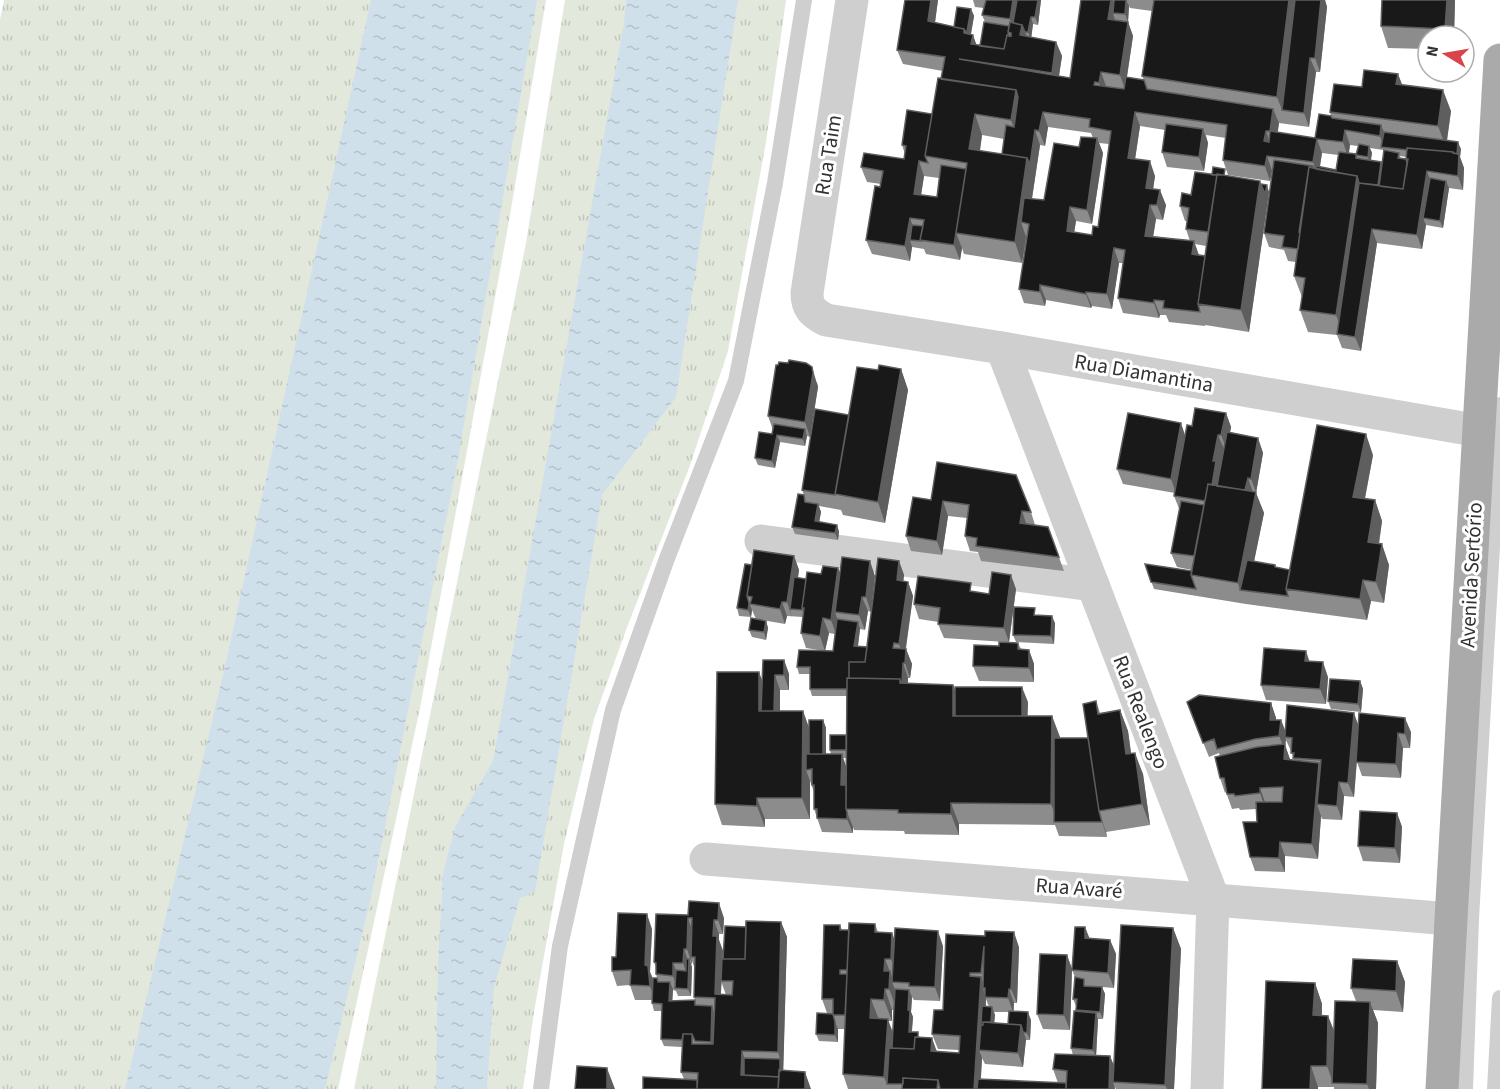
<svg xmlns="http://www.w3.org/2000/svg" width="1500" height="1089" viewBox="0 0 1500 1089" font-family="'Source Sans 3',sans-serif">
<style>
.grass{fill:url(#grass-tufts)}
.water{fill:url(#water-ripples)}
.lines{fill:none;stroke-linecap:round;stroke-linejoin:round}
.service{stroke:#cfcfcf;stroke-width:16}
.minor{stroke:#cfcfcf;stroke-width:33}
.tertiary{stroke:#cfcfcf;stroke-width:33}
.primary{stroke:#aaa;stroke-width:33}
.wall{fill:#8c8c8c;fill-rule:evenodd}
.shaded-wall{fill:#5e5e5e}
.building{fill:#191919;stroke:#5e5e5e;stroke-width:1.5}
.labels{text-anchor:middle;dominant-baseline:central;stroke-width:6;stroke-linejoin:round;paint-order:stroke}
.street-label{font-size:21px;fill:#323232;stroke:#fff}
</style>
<defs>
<pattern id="grass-tufts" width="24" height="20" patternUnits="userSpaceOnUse" patternTransform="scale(1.5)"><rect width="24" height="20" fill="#e2e8dc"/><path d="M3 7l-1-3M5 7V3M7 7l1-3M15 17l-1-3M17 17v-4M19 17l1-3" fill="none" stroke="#c2c7bd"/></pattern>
<pattern id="water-ripples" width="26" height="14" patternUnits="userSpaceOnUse" patternTransform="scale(1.5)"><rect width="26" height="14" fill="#d0e0eb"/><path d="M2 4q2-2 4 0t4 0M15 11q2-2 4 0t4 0" fill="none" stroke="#b3c1ca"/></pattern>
</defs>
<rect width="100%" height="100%" fill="#fff"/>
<path class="grass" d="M4,0H546L509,221L420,708L338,1089H0V20Z
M565,0H786L766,142L728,351L689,468L626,630L594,719L564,844L534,1012L523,1089H354L526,243Z"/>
<path class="water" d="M371,0H537L458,459L371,897L325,1089H125L226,662Z
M626,0H738L676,397L602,495L535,892L520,898L494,987L487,1089H436L438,962L443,874L455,827L493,761L624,23Z"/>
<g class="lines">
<path class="service" d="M541,1089L560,946L613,710L666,561L736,381L775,183L804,0
M1465,1089L1471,919L1500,405
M1495,1089L1500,998"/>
<path class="minor" d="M1002,348L1480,431
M761,541L1093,585
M706,859L1451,919"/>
<path class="tertiary" d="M852,0L807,293C807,308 813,313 826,320L1002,348L1213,898L1207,1089"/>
<path class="primary" d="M1442,1089L1451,919L1500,60"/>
</g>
<path class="wall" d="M938,0L935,23L954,27L971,9L974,16L971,34L973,35L976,45L980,46L985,22L982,15L984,8L975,7L973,0H1041L1038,25L1033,24L1031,37L1056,42L1062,56L1059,76L1070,78L1114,4V0H1325L1327,7L1320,72H1316L1309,127L1279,123L1277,133L1315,138L1331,116L1330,112L1362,87L1398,74L1402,85L1451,111L1447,140L1461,149L1460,157L1464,168L1463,190L1449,188L1443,228L1426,225L1422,249L1377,243L1361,351L1342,348L1337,335L1308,332L1300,310L1302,297L1294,276L1296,262L1288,261L1284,250L1269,247L1264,233L1273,171H1272L1270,181L1228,175L1223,160L1226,138L1206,135L1208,143L1204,171L1167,167L1162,152L1165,130L1140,126L1135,159L1155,176L1153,189L1166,205L1163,220L1156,219L1153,236L1190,241L1186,229L1187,221H1185L1180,206L1191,195L1228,176L1261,184L1269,192L1249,332L1205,325V326L1169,322L1166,315H1160L1159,318L1123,313L1118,298L1123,263H1119L1112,309L1092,306L1091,308L1046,300L1045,306L1024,303L1019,289L1027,237L1022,263L964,254L962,248L960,260L926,254L924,249L912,247L910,261L872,254L866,240L881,184L867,182L861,167L904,159L905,154L902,145L932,114L943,71L903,64L897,50ZM1129,6L1130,8L1152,11L1142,76L1144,80L1127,77L1133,36L1128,22ZM1048,127L1091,133L1093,138L1079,147L1044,200L1032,199L1040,145L1045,146ZM982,135L1004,139L1002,154L980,151ZM1099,143L1109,144L1098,227L1092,235L1074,232L1076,221L1092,224L1103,153ZM1350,145L1358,146L1356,154L1349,153ZM1370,148L1383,150L1384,154L1382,165L1371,160L1372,153ZM1322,153L1338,155L1336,170L1320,167ZM1400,156L1406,157V159H1401ZM924,176L939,178L937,197L921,195ZM1195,244L1206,246L1205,256L1199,255Z
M1455,0L1454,36H1428V49L1388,48L1381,26Z
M901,369L908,390L885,523L843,515L841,510L819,506L821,512L819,522L837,525L839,532L838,540L795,534L792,527L804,495L802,490L849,415L878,370Z
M817,382L818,387L810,437L807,436L805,446L780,442L775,468L758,465L755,458L772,434L773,430L768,416Z
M1226,413L1231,427L1230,432L1258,438L1263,453L1256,493L1264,513L1254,561L1275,565L1276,567L1290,570L1373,455L1365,499L1375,500L1382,521L1379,544L1389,565L1384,603L1371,601L1367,620L1246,604L1154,589L1145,564L1192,571V570L1177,567L1171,553L1180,511L1174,496L1175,493L1123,484L1117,469L1185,435L1192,426Z
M913,497L1031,512L1035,525L1048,527L1064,571L981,561L978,552L970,551L965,536L967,518L948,516L942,555L911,551L906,536Z
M794,556L799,570L798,578L806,579L838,568L840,572L875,576L871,612L868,611L865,630L860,629L858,646L867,647L899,561L904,575L903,581L908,582L913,596L906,649L912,664L910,678H908V683L953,685L955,691L1028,702L1027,716H1052L1060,738H1088L1096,701L1100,713L1120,710L1128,731L1131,753L1143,774L1150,825L1106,832L1107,837L1059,836L1055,825L959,824V835L905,834L904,831L854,830L853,827V833L822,832L814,809V792L810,781V819H765V827L722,825L715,804L762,680L784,660L789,674V690H780V711H803L809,729L823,720L826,728V754H831L830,750L846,735L847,696H812L810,689V674H799L797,667L833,651L835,634L829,633L825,651L806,648L801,633L803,617L787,616L785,624L756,619L752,610L751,617L739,616L737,608L752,565ZM843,758H846V767Z
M1016,589L1009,642L1018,643L1021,649L1029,650L1034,664V682L979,681L973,666L999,646L1006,642L944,638L938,624L939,622L919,619L914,604L974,592L989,594Z
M1037,615L1055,623L1054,644L1016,642L1013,635Z
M766,621L768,628L766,640L752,637L749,630Z
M1310,661L1328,677L1326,704L1266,700L1261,685Z
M1360,681L1363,689L1361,712L1331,709L1328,701Z
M1187,702L1271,703L1276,718V720H1281L1285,731L1359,725L1411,732L1410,748H1403L1401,778L1362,776L1357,762L1354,797L1344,796L1342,820L1322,819L1321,816L1318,859L1285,856V872L1255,871L1250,857L1257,822L1256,809L1240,810L1239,808L1232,809L1226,792L1225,793L1220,778V756L1219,753L1209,757ZM1286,740L1291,751L1294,760H1290L1285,745Z
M1397,813L1402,827L1400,863L1363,861L1358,846Z
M656,914L724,918L723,934H719V940L723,951L721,994L726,995L721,981L723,959L746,927L781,922L787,937L783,1071L811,1089L684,1079L681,1072L682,1047L664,1046L661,1039L662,1011H654L652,1003V1000H635L630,985L617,986L612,971L616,957L652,929L650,972L653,978H657L656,974V967L654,962ZM692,961L695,969L694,997L695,1000L672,1001L673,990L676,991L678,996H691L692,967L691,964H692Z
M875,924L878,932L895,940L943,946L940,1001L914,1000L912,997L911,1012L913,1017L912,1032L920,1037L937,1051L959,1053V1050L938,1049L932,1034L943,1010L946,934L1019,947L1017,1003H1014V1011L1031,1020L1030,1040H1026L1023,1067L985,1064L982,1058L981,1079L1058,1083L1053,1069L1073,1055L1071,1048L1076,1012V1006L1073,999L1075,977L1072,970L1085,927L1089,938L1110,940L1116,954L1114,988L1102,987L1105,994L1103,1019H1098L1096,1056H1110L1114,1066L1173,928L1181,949L1174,1089H1116L1115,1087V1089H848L843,1074L845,1029H838V1042L819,1041L816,1034L827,1013L822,999L840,925L842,930H849ZM986,999L989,1007H986ZM892,1010H894L893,1032L888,1021H892ZM994,1012H1009L1008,1024L994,1023L995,1015Z
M1067,955L1072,969L1070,1030L1043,1029L1037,1014Z
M1397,961L1405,982L1403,1012L1373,1010L1378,1023L1376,1089H1334V1087H1318L1262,1089L1315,983L1322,1004V1015L1328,1016L1334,1030L1356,1001L1351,988Z"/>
<path class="shaded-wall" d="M931,0H938L933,36L928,21Z
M1013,0H1021L1014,30L1010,19Z
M1038,0H1041L1038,25L1035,17Z
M1111,0H1113L1117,11L1113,13L1115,20L1108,19Z
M1126,0L1129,6L1128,22L1125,14Z
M1289,0H1302L1282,110L1277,97Z
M1320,0H1325L1327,7L1320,72L1315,58Z
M1447,0H1455L1454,36H1448L1445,29Z
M971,9L974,16L970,39L967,32Z
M1031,17L1033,24L1031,40L1028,32Z
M1128,22L1133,36L1125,89L1120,75Z
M1022,25L1028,39L1020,35Z
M973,35L978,49L971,44Z
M1056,42L1062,56L1057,88L1052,73Z
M1310,58L1316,72L1309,127L1304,113Z
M1101,72L1106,86L1105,98L1099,83Z
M1398,74L1406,95L1396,84Z
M1016,90L1023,111L1019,141L1011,120Z
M1443,90L1451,111L1446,147L1438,126Z
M1273,109L1279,123L1276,146L1270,131Z
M1043,112L1048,127L1045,146L1039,131Z
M1135,112L1140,126L1133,173L1128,158Z
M975,114L982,135L977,170L969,149Z
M1381,125L1387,139L1384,148L1380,136Z
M1203,129L1208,143L1204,171L1199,157Z
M1035,130L1040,145L1028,224L1021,222L1026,237L1022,263L1015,242L1027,158Z
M1345,130L1350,145L1348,157L1343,142Z
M1266,131L1271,145L1264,141Z
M1097,138L1103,153L1092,224L1087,210Z
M1317,139L1322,153L1318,177L1313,162Z
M1458,142L1461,149L1460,157L1464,168L1463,190L1458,176L1456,156Z
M1369,146L1372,153L1370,164L1368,157Z
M1267,156L1272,171L1270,181L1265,166Z
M919,161L924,176L919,208L914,194Z
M1150,161L1155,176L1151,203L1146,188Z
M1381,162L1384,169L1377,192Z
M1427,171L1432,186L1423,218L1426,225L1422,249L1417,235Z
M1357,176L1365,197L1344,336L1336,315Z
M1260,181L1265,194L1267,185L1269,192L1249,332L1241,310Z
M1446,181L1449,188L1443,228L1440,221Z
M1160,190L1166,205L1163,220L1157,205Z
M1150,205L1156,219L1151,250L1145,236Z
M1070,207L1076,221L1072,246L1067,231Z
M910,218L915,232L910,240L912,247L910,261L905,246Z
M1372,229L1377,243L1361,351L1355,337Z
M956,233L962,248L960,260L954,245Z
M1194,241L1199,256L1192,254Z
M1114,248L1119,263L1112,309L1107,294Z
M1040,285L1046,300L1045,306L1040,292Z
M1086,292L1092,306L1091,308L1086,294Z
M1154,300L1160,315L1159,318L1154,303Z
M812,367L818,387L810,437L805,422Z
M901,369L908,390L885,523L878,502Z
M1226,413L1231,427L1227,450L1221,435Z
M1181,423L1186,438L1176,493L1171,479Z
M805,429L807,436L805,446L803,439Z
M1366,434L1373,455L1361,518L1353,497Z
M777,435L780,442L775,468L772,461Z
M1218,435L1224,449L1214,516L1208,502L1213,461Z
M1258,438L1263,453L1256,493L1264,513L1248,591L1240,590L1238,583L1256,492L1251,479Z
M1248,478L1253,492L1244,497Z
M1375,500L1382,521L1376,563L1368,542Z
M943,501L948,516L942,555L937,541Z
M818,504L821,512L818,529L815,521Z
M1022,511L1027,526L1020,523Z
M837,525L839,532L838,540L835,533Z
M1382,544L1389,565L1384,603L1376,582Z
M794,556L799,570L793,609H790L792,617L787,602Z
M870,561L875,576L871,612L866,597Z
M899,561L904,575L902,595L897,580Z
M838,568L844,583L835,612L838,621L836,634L831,620Z
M1011,575L1016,589L1009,642L1004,628Z
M1363,580L1371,601L1367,620L1360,599Z
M908,582L913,596L904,659L899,644Z
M862,597L868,611L865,630L859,615Z
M782,602L787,616L785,624L780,609Z
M749,603L752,610L751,617L748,610Z
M1052,616L1055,623L1054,644L1051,636Z
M823,618L829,633L825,651L820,636Z
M766,621L768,628L766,640L764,632Z
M858,622L860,629L857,653L854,646Z
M906,649L912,664L910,678L905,663Z
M1029,650L1034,664V682L1029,668Z
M1306,651L1311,666L1305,661Z
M784,660L789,674V690L784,675Z
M1323,662L1328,677L1326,704L1320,689Z
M903,663L908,678L907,700L902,686Z
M759,672L767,693L761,718L759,711Z
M775,675L780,690V718L774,712Z
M1360,681L1363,689L1361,712L1358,704Z
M953,685L961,706L955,722L953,716Z
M1022,687L1028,702L1027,737L1022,723Z
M1271,703L1276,718L1275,734L1270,720Z
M1120,710L1128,731L1134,775L1126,754Z
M803,711L811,733L810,765L806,770L810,781V819L802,798Z
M1354,713L1359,727L1354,797L1348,783Z
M1052,716L1060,737L1059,822H1058L1051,804Z
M1405,718L1411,732L1410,748L1405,734Z
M823,720L826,728V768L823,761Z
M1281,720L1287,735L1285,737L1286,740L1285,745L1290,759L1289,774L1284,759L1285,750L1279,736Z
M1398,733L1403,748L1401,778L1396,764Z
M1135,753L1143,774L1150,825L1142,804Z
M842,754L847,769L846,799L841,785Z
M1319,763L1325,777L1317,804L1321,816L1318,859L1312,844Z
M1339,782L1344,796L1342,820L1337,806Z
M1260,788L1265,802V808L1260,793Z
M757,798L765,819V827L757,806Z
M951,803L959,824V835L951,814Z
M847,812L853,827V833L847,819Z
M1397,813L1402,827L1400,863L1395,848Z
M1101,818L1106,832L1107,837L1102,822Z
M1280,842L1285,856V872L1279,858Z
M719,903L724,918L723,934L718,920Z
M647,914L652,929L650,972L653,980L655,1000L650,986L645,965Z
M688,918L693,932L691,957L692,964L687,949Z
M714,920L719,934V940L723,951L720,1009L715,994L713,936Z
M781,922L787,937L783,1081L780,1078V1059L778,1052Z
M1085,927L1091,942L1085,938Z
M1173,928L1181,949L1174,1089H1167L1165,1085Z
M938,931L943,946L940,1001L935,987Z
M1014,932L1019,947L1017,1003L1011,989Z
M892,933L900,954L899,980L891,959Z
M1110,940L1116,954L1114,988L1108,973Z
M684,949L689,963V959L692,967L691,996L688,989V978L683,963Z
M1067,955L1072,969L1070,1030L1064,1015Z
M885,959L894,982H892L898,997L897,1010L889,989L884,971Z
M1397,961L1405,982L1403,1012L1396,991Z
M673,963L679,977L677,988L673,976Z
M981,977L985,988H983L986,999L984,1026L979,1050L982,1058L980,1089H974Z
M670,982L673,989L672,1008L669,1001Z
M1315,983L1322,1004L1321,1036L1313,1015Z
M1102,987L1105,994L1103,1019L1100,1012Z
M885,989L892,1010V1021L884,1000Z
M1009,989L1014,1003L1013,1012L1008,998Z
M909,990L912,997L911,1012L913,1017L911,1039L909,1032L908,1010Z
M871,999L879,1020L870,1018Z
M1370,1002L1378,1023L1376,1089H1369L1367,1084Z
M712,1006L714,1013L713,1049L711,1042Z
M992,1007L995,1015L993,1034L990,1026Z
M1028,1012L1031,1020L1030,1040L1027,1033Z
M1096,1013L1098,1020L1096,1057L1093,1050Z
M1328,1016L1336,1037L1333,1083L1327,1066Z
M888,1019L895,1040L887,1084L889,1089L884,1077Z
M835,1022L838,1029V1042L835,1035Z
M1021,1025L1026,1039L1023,1067L1018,1053Z
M932,1038L937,1052L931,1051Z
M742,1051L747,1065L743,1082L741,1075Z
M1110,1056L1116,1071L1113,1082L1115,1089H1109Z
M1311,1066L1318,1087V1089H1310Z
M607,1068L615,1089H607Z
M805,1072L811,1089H805Z"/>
<path class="building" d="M905,0H931L928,21L964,29V33L973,35L971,44L1004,49L1007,35L1011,36V33L1008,32L1010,22L1022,25L1020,35L1056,42L1052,73L959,59L1070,78L1081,0H1111L1108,19L1128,22L1120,75L1101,72L1099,83L1095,82L1094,85L1124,89L1126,77L1144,80L1147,89L1273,109L1270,131H1266L1264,141L1269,142L1270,131L1315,138L1319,114L1331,116L1332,118L1381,125L1380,136L1345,130L1343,142L1317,139L1313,162L1267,156L1265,166L1223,160L1227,125L1135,112L1128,158L1150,161L1146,188L1160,190L1157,205H1150L1145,236L1194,241L1192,254L1205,256L1198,304L1200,312L1163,308L1164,301L1154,300V303L1118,298L1125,250L1114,248L1107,294L1086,292V294L1040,285V292L1019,289L1029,224L1021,222L1024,198L1044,200L1054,143L1079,147L1081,137L1097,138L1087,210L1070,207L1067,231L1092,235L1093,226L1098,227L1111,131L1089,127L1090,119L1043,112L1039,131L1035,130L1030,164L1027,158L1002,154L1006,125L1014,127L1018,97L1016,90L941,79L945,57L897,50Z
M986,0H1013L1010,19L982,15Z
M1017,0H1038L1035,17H1031L1028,32H1025L1022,25L1013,23Z
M1114,0H1126L1125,14L1113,13Z
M1154,0H1289L1277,97L1142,76Z
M1295,0H1321L1315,58H1310L1304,113L1282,110Z
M1382,0H1447L1445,29L1381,26Z
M957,7L971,9L967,32H966L964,29L954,27Z
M984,22L1009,26L1008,32L1009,36L1007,35L1004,49L980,46Z
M1364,70L1398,74L1396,84L1443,90L1438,126L1330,112L1334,84L1362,87Z
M938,78L1016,90L1011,120L975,114L969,149L1027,158L1015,242L956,233L967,163L925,156Z
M907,110L932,114L925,156L928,163L919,161L914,194L937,197L941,165L966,169L954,245L920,240L924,220L910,218L905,246L866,240L875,186L880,187L883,171L861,167L864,153L904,159L906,146L902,145Z
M1166,124L1203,129L1199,157L1162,152Z
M1384,132L1458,142L1457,154L1454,153L1453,152L1407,148V150L1381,147Z
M1359,144L1369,146L1368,157L1356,155Z
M1407,148L1453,152V153L1459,154L1458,176L1427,171L1417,235L1372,229L1355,337L1337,334L1359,183L1403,189L1408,159H1406Z
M1384,150L1399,153L1398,158L1406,159L1407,163L1403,189L1379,186Z
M1339,152L1356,154V158L1381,162L1378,185L1359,183L1357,176L1316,169V166L1336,170Z
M1274,160L1313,166V168L1309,167L1299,232H1300L1298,249L1282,247L1284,236L1264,233Z
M1213,167L1225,169L1224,175H1212Z
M1309,167L1357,176L1336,315L1300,310L1305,278L1294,276Z
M1195,172L1217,175L1208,232L1186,229L1189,208L1180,206L1182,193L1191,195Z
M1217,174L1260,181L1241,310L1198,304Z
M1430,178L1446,181L1440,221L1423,218Z
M1261,184L1267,185L1265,194Z
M912,225L923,226L920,240L921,241L910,240Z
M789,360L806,363L812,367L813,373L805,422L768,416L776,365H778L779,362L788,363Z
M879,365L901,369L878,502L835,494L857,367L878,370Z
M1195,408L1226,413L1221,435H1218L1213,461H1216L1212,485L1208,484L1205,501L1174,496L1187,425L1192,426Z
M815,409L849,415L835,495L802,490Z
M1128,413L1181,423L1171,479L1117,469Z
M774,424L805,429L803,439L777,435L772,461L755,458L759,432L772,434Z
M1317,425L1366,434L1353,497L1375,500L1368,542L1382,544L1376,582L1363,580L1360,599L1286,589Z
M1227,432L1258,438L1251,479L1248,478L1245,490L1217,486Z
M937,462L1016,475L1031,512L1022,511L1020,523L1048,527L1059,557L976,546L977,538L965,536L969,505L943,501L937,541L906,536L913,497L931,500Z
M1208,484L1256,492L1238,583L1191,575Z
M798,494L804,495L805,502L818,504L815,521L837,525L835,533L792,527Z
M1181,501L1204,505L1194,556L1171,553Z
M754,550L794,556L787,602H782L780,609L750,604L752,597L747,596Z
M842,557L870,561L866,597H862L859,615L835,612Z
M878,558L899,561L897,580L908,582L899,644L894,643L893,648L906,649L905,663H903L902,683H901L900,679L849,678V662H865Z
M1247,560L1275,565V567L1290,570L1286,589L1288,596L1240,590Z
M745,564L752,565L747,596L749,603L748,610L737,608Z
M1145,564L1192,571L1191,575L1196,589L1151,582Z
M823,566L838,568L831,620L823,618L820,636L801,633L804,608H802L807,572L821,574Z
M992,572L1011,575L1004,628L938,624L940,608L914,604L918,576L971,583L970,591L989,594Z
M794,577L806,579L802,608L803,610L790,609Z
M1014,607L1035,608L1034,615L1052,616L1051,636L1013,635Z
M751,618L766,621L764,632L749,630Z
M837,619L858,622L854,646L867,647L865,662H849V678H847V689H810V667H797L799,650L833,651Z
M999,642L1018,643V649L1029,650V668L973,666L974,645L999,646Z
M1264,648L1306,651L1305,661L1323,662L1320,689L1261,685Z
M763,660H784V675H775L774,711H761Z
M717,672H759V711H803L802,798H757V806L715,804Z
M847,678L900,679V683L953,685V716H1052L1051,804L951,803V814L898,813V810L846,809Z
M1330,679L1360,681L1358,704L1328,701Z
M955,687H1022V716H955Z
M1199,695L1271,703L1270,720H1281L1279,736L1255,739L1217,749L1214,739L1203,743L1187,702Z
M1096,701L1098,714L1120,710L1126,754L1135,753L1142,804L1099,811L1083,704Z
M1287,705L1354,713L1348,783L1339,782L1337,806L1317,804L1321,760L1293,758L1294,753H1291L1292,738L1285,737Z
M1359,713L1405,718V734L1398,733L1396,764L1356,762Z
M809,720H823V754H809Z
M830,735H846V750H830Z
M1054,738H1088L1099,811L1102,822H1054Z
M1285,744L1284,759L1319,763L1312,844L1280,842L1279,858L1250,857L1243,822H1257L1256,802H1282L1283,787L1260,788V793L1235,796L1234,794H1227L1224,778H1220L1215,757L1257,747Z
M806,754H842L841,785H846V809L847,812V819L817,818V809H814V785H812V769L806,770Z
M1360,811L1397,813L1395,848L1358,846Z
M689,901L719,903L718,920H714L713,936H717L715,994L732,995L733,981H721L722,959H745L746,921L781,922L778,1052L742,1051L741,1075L779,1077L778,1089H697L698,1073L681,1072L683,1034H692V1044H713L715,998L694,997L695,957H691L692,918H688L687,949H684L683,963H673V976L656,974V963L654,962L656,914L688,915Z
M618,913L647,914L645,965L648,966L650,986L630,985L631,970L612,971V957H616Z
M849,923L875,924V932L892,933L891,959H885L884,971H890L889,989H885L884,1000L871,999L870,1018L888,1019L884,1077L843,1074Z
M824,925H840V930H849L847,970H840V974H847L845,1015H833V999H822Z
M1121,925L1173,928L1165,1085L1113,1082Z
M725,926L746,927L745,959H723Z
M1075,927H1085V938L1110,940L1108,973L1072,970Z
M895,928L938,931L935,987L909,986V983L892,982Z
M985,931L1014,932L1011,989H1009L1008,998L985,997V988H983L984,946L981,973H970V976L981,977L974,1089H940L938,1080L903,1078V1084H887L889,1048L914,1049L915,1037L932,1038L931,1051L959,1053L960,1036L932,1034L934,1010H943L946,934L985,936Z
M1040,954L1067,955L1064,1015L1037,1014Z
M686,959H689L688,989L675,988L676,970L686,971Z
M1353,959L1397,961L1396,991L1351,988Z
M1075,977L1084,979V986L1102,987L1100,1012L1076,1010L1077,999H1073Z
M653,978H657L658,982H670L669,1001L695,1000V1005L712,1006L711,1042L695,1041L692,1034H683L682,1040L661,1039L662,1004L652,1003Z
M1266,981L1315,983L1313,1015L1328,1016L1327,1066H1311L1310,1089H1262Z
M895,989L909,990L908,1010H910L909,1032H918V1037H915L914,1049L892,1048Z
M1335,1001L1370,1002L1367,1084L1332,1083Z
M982,1006L992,1007L991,1022H983V1025H981Z
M1009,1011L1028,1012L1027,1033L1023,1032L1021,1025L1008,1024Z
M1074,1011L1096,1013L1093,1050L1071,1048Z
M817,1013L833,1014L835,1022V1035L816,1034Z
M983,1022L1021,1025L1018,1053L979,1050L981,1025H983Z
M1055,1054L1110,1056L1109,1089H1066L1067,1071L1053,1069Z
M744,1058L780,1059V1071L779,1070V1077L744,1075Z
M577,1066L607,1068V1089H575Z
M779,1070L805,1072V1089H778Z
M643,1077L697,1080V1089H643Z
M903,1078L938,1080L937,1089H902Z
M978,1079L1066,1083V1089H977Z"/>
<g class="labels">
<g class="street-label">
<text transform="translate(828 155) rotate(-81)">Rua Taim</text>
<text transform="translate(1144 373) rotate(10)">Rua Diamantina</text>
<text transform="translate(1471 575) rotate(-87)">Avenida Sertório</text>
<text transform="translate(1141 712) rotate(69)">Rua Realengo</text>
<text transform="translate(1079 888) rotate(4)">Rua Avaré</text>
</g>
</g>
<g transform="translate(1446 54) rotate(281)"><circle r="28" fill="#ffffff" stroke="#adadad" stroke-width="1.5"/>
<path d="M0-4.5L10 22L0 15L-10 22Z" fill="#d9444a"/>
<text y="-9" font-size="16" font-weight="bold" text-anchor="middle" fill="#323232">N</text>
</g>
</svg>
